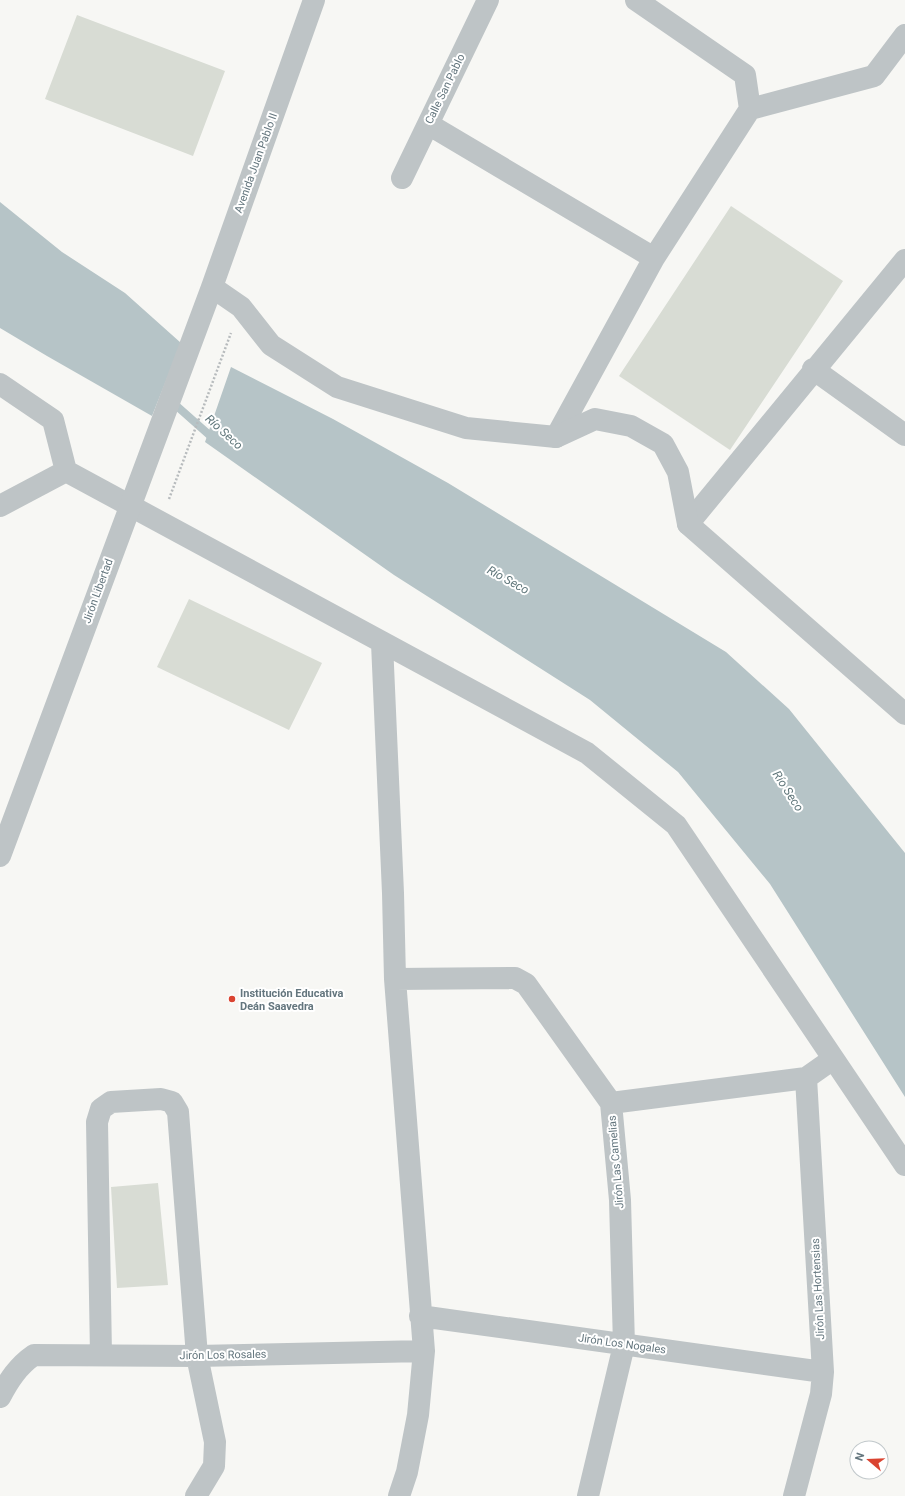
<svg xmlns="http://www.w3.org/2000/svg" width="905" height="1496" viewBox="0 0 905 1496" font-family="Roboto,sans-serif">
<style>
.green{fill:#d8dcd4}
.water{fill:#b6c4c7}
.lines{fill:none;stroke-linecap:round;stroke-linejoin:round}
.stream{stroke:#b6c4c7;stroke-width:8}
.path{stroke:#b7bbbd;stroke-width:2.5;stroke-dasharray:2 2;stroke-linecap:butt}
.minor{stroke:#bec4c6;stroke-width:22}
.tertiary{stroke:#bec4c6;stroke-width:22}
.poi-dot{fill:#da4431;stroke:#fff;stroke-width:1.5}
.labels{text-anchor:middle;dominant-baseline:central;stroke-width:4;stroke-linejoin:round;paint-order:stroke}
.street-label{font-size:11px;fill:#64767e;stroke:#fff}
.poi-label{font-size:11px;font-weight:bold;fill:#64767e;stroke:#fff;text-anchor:start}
.water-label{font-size:12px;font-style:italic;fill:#5e7579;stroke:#fff}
</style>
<rect width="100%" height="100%" fill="#f7f7f4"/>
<path class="green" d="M77,15L225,71L193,156L45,99Z
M731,206L843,281L730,450L619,376Z
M189,599L322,663L289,730L157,667Z
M158,1183L168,1285L117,1288L111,1187Z"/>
<path class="water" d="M0,202L62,252L125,293L181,343L152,416L47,356L0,328Z
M231,367L333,419L448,483L726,652L789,709L905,853V1097L770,884L678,772L590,700L394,575L205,442Z"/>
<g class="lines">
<path class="stream" d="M171,401L215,440"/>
<path class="path" d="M169,499L231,333"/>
<path class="minor" d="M636,0L745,75L750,109
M428,124L654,258
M402,178L488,0
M813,369L905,435
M0,384L53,420L66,471
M556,437L654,258L750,109L874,76L905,35
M0,506L66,471L587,753L676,825L905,1165
M688,524L905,260
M382,643L393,893L395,979L424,1351L418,1415L407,1472L399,1496
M395,979L515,978L526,984L611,1103L620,1200L624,1345L588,1496
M611,1103L806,1078L833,1059
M420,1316L823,1372
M101,1355L97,1122L101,1109L111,1102L161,1099L172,1102L178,1112L197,1356L215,1442L214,1466L196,1496
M0,1397C9,1380 18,1366 34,1355L197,1356L424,1351
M794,1496L821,1394L823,1372L806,1078"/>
<path class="tertiary" d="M212,287L241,307L271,345L337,387L466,428L556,437L595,419L631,426L663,444L678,472L688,524L905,714
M0,856L212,287L314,0"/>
</g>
<circle class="poi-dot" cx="232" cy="999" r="4"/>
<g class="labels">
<g class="street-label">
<text transform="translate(445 89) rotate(-64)">Calle San Pablo</text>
<text transform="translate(256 163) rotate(-70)">Avenida Juan Pablo II</text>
<text transform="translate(98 591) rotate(-70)">Jirón Libertad</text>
<text transform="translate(616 1162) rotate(-95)">Jirón Las Camelias</text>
<text transform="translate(818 1289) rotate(-93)">Jirón Las Hortensias</text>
<text transform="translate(622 1344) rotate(8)">Jirón Los Nogales</text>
<text transform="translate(223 1355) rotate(-1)">Jirón Los Rosales</text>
</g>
<g class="poi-label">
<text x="240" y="993">Institución Educativa<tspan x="240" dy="13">Deán Saavedra</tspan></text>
</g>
<g class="water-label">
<text transform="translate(224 432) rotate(42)">Río Seco</text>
<text transform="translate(508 580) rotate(29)">Río Seco</text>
<text transform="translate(788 791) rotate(57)">Río Seco</text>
</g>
</g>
<g transform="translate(869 1460) rotate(289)"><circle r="19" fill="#ffffff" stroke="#c1c8cb"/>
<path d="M0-3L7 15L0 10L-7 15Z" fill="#da4431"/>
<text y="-6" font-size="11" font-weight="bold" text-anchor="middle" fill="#64767e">N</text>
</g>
</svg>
